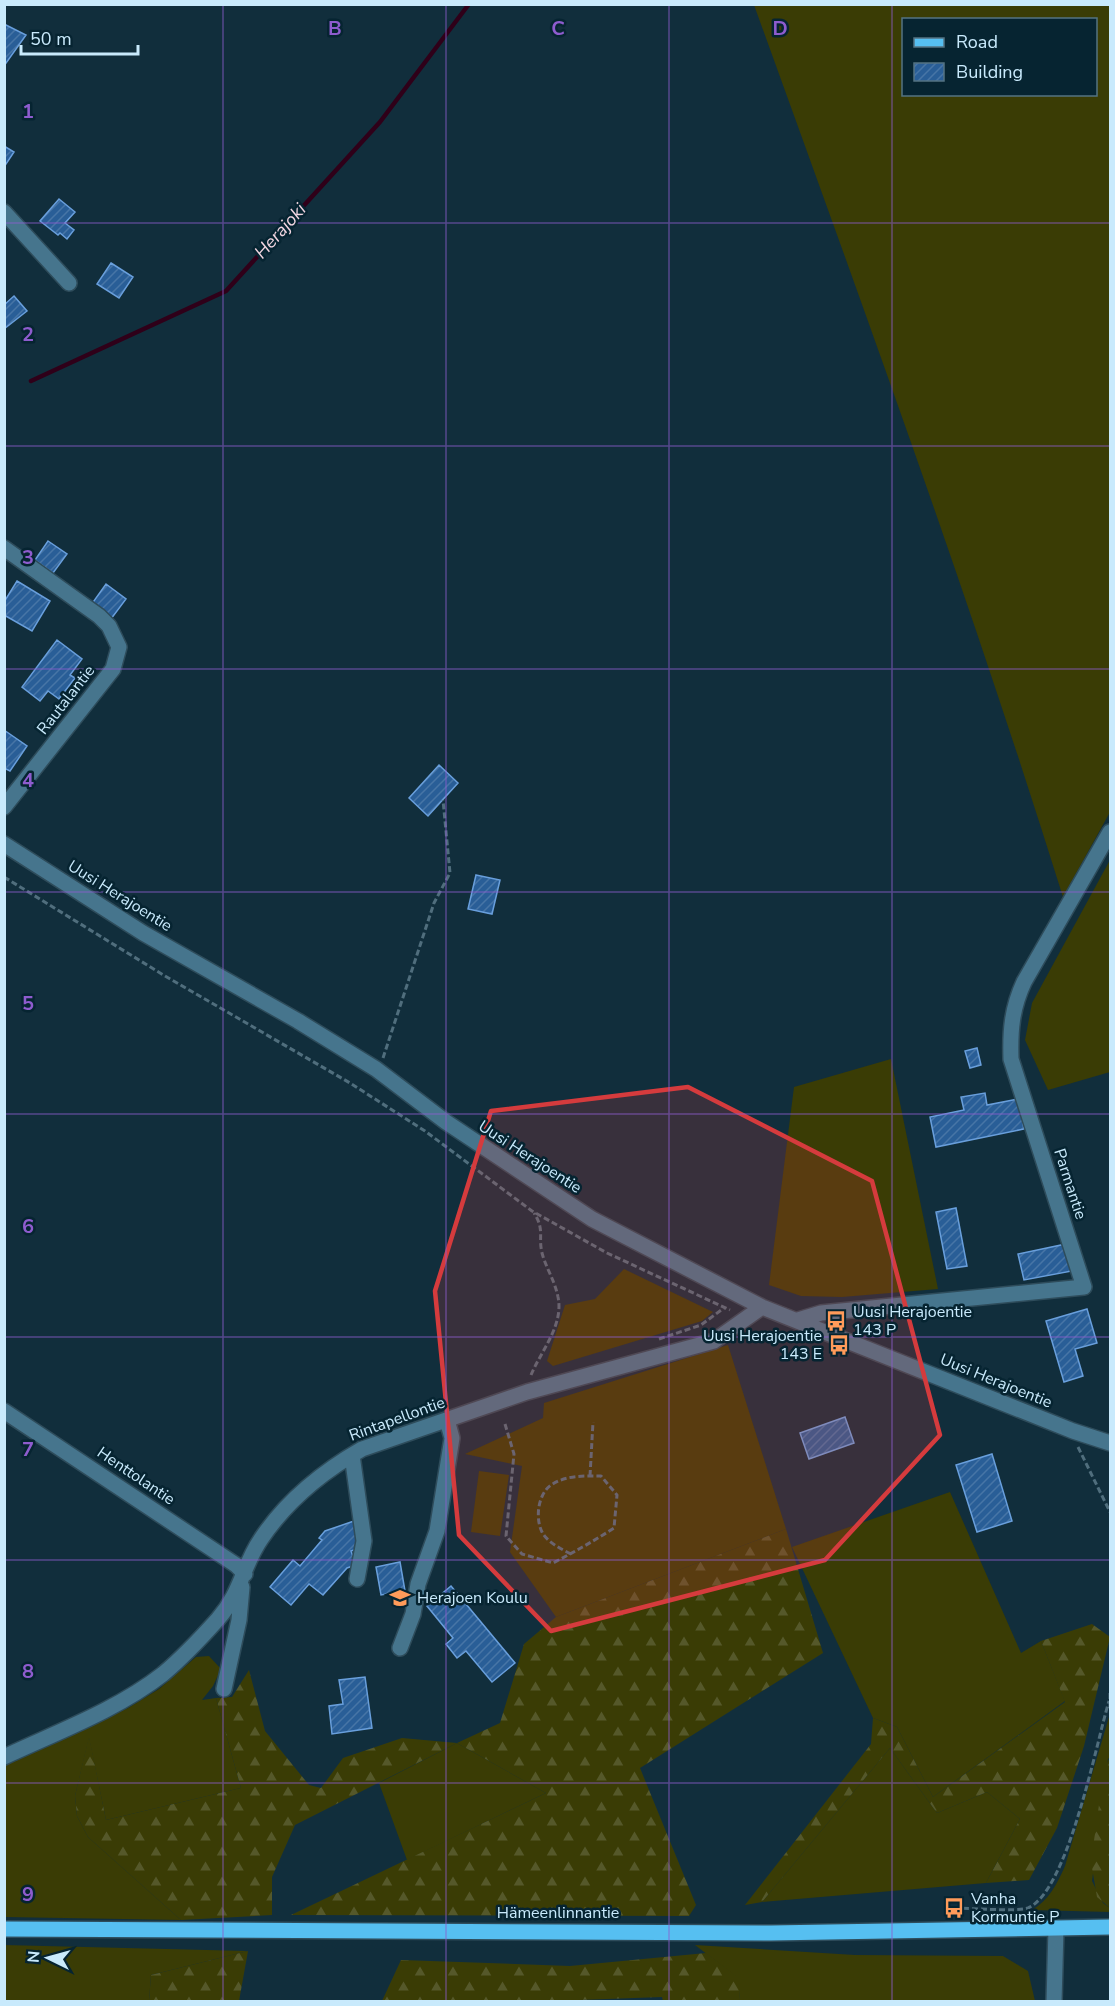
<svg xmlns="http://www.w3.org/2000/svg" width="1115" height="2006" viewBox="0 0 1115 2006" font-family="'Nunito Sans',sans-serif">
<style>
.grass{fill:#3a3c05;fill-rule:evenodd}
.forest{fill:url(#forest-firs)}
.lines{fill:none;stroke-linecap:round;stroke-linejoin:round}
.stream{stroke:#2f0019;stroke-width:4.5}
.building{fill:url(#building-hatch);stroke:#699fdc;stroke-width:1.5}
.minor-casing{stroke:#2e4c5b;stroke-width:18}
.major-casing{stroke:#2e4c5b;stroke-width:18}
.path{stroke:#506e7d;stroke-width:3;stroke-dasharray:6 3;stroke-linecap:butt}
.minor{stroke:#46758d;stroke-width:15}
.major{stroke:#56bff1;stroke-width:15}
.marked{fill:#d53b3d;fill-opacity:0.2;stroke:#d53b3d;stroke-width:4.5;stroke-linejoin:round}
.grid{fill:none;stroke:#8e5cce;stroke-width:1.5;stroke-opacity:0.55}
.labels{text-anchor:middle;dominant-baseline:central;stroke-width:5;stroke-linejoin:round;paint-order:stroke}
.street-label{font-size:16px;fill:#c9eafc;stroke:#062431}
.poi-label{font-size:16px;fill:#c9eafc;stroke:#062431;text-anchor:start}
.water-label{font-size:18px;font-style:italic;fill:#f3d7e2;stroke:#062431}
.grid-label{font-size:20px;text-anchor:middle;font-weight:bold;fill:#8e5cce;stroke:#062431;stroke-width:5;stroke-linejoin:round;paint-order:stroke}
</style>
<defs>
<pattern id="forest-firs" width="22" height="20" patternUnits="userSpaceOnUse" patternTransform="scale(1.5)"><rect width="22" height="20" fill="#3a3c05"/><path d="M5 1l3.5 6h-7zM16 11l3.5 6h-7z" fill="#55582a"/></pattern>
<pattern id="building-hatch" width="6" height="6" patternUnits="userSpaceOnUse" patternTransform="scale(1.5)"><rect width="6" height="6" fill="#295e97"/><path d="M-1 1l2-2M0 6l6-6M5 7l2-2" fill="none" stroke="#4775a6"/></pattern>
</defs>
<rect width="100%" height="100%" fill="#112e3c"/>
<path class="grass" d="M754,5H1110V812L1063,897C969,596 861,301 754,5ZM904,20H1096V94H904Z
M1110,860V1072L1048,1090L1025,1040L1032,1003Z
M891,1059L938,1289L842,1297L801,1296L769,1285L794,1087Z
M624,1269L713,1312L702,1321L553,1366L547,1361L565,1305L595,1299Z
M728,1345L786,1529L556,1617L510,1552L522,1466L465,1454L543,1418L544,1403Z
M479,1471L509,1475L500,1536L471,1532Z
M950,1492L1021,1653L1041,1641L1065,1701L933,1797L897,1727L873,1718L792,1547Z
M209,1656L221,1669L213,1686L202,1700L216,1698L241,1788L106,1820L89,1738L75,1796L77,1816L88,1837L181,1920L5,1917L4,1765L128,1708L159,1689L196,1657Z
M1109,1717L1110,1757L1108,1759L1092,1881L1103,1903L1110,1908V1912L1032,1910C1049,1900 1057,1884 1065,1866Z
M457,1743L546,1793L407,1860L379,1783Z
M890,1748L937,1813L987,1792L1020,1819L986,1883L762,1902Z
M4,1945L248,1951L151,1975L149,2001L5,2002Z
M695,1945L855,1955L1003,1956L1028,1971L1035,2001H740L738,1978Z"/>
<path class="forest" d="M786,1529L823,1653L640,1768L696,1905L689,1916L291,1915L546,1793L457,1743L295,1825L272,1877V1915L181,1920L88,1837L77,1816L75,1796L89,1736L106,1820L241,1788L216,1698L232,1697L249,1670L265,1731L309,1785L321,1788L343,1758L402,1738L457,1743L500,1723L524,1644L556,1617Z
M1092,1624L1110,1637L1084,1746L1057,1828L1029,1880L986,1883L1020,1819L987,1792L937,1813L890,1748L762,1902L745,1905L871,1744L873,1718L897,1727L933,1797L1065,1702L1041,1641Z
M1110,1757V1908L1097,1897L1091,1862L1104,1769Z
M248,1951L239,2001H149L151,1975Z
M706,1953L739,1978L740,2001H663L662,1997L524,2002L382,2001L401,1960L570,1966Z"/>
<g class="lines">
<path class="stream" d="M31,381L226,291L380,122L469,4"/>
</g>
<path class="building" d="M4,24L26,35L4,66Z
M4,146L14,152L4,167Z
M59,199L75,212L65,223L74,230L67,239L60,233L58,235L40,221Z
M111,263L133,277L119,298L97,284Z
M14,296L27,311L4,329V305Z
M48,541L67,554L53,573L35,560Z
M17,581L50,601L32,631L4,615V602Z
M106,584L126,599L111,619L91,605Z
M57,640L82,659L70,675L75,678L59,699L48,691L40,701L22,687Z
M4,730L27,746L10,771L4,768Z
M439,765L458,783L428,816L409,798Z
M476,875L500,880L492,914L468,909Z
M977,1048L981,1065L970,1068L965,1051Z
M985,1093L987,1105L1018,1099L1024,1129L936,1147L930,1117L964,1110L961,1097Z
M956,1208L967,1266L947,1269L936,1212Z
M1066,1244L1072,1271L1024,1280L1018,1254Z
M1087,1309L1097,1343L1075,1349L1083,1376L1064,1382L1046,1321Z
M845,1417L854,1443L809,1459L800,1433Z
M992,1454L1012,1521L977,1532L956,1465Z
M354,1521L363,1547L351,1551L356,1565L347,1568L323,1595L309,1584L291,1605L270,1587L293,1560L300,1566L322,1540L319,1538L325,1531Z
M400,1562L405,1591L381,1595L376,1567Z
M451,1586L515,1663L492,1682L466,1651L457,1658L446,1644L453,1638L427,1606Z
M365,1677L372,1728L332,1734L329,1706L343,1704L339,1680Z"/>
<g class="lines">
<g class="minor-casing">
<path id="minor" d="M4,212L69,283
M4,548L99,616L109,626L119,647L113,669L4,807
M4,844L143,933L298,1021L376,1069L446,1122L592,1219L762,1307L1073,1431L1110,1443
M798,1320L821,1313L1084,1287L1011,1059C1010,1030 1012,1008 1024,982L1110,832
M4,1411L236,1565L245,1574
M352,1455L364,1541L357,1579
M400,1648L413,1614L418,1584L437,1531L452,1438L447,1420
M224,1689L239,1620L242,1587
M4,1757C57,1732 117,1710 163,1674C182,1658 201,1638 218,1619C241,1593 243,1565 261,1539C287,1500 322,1472 362,1449L527,1392L714,1341L762,1307
M1054,2002L1056,1928"/>
</g>
<g class="major-casing">
<path id="major" d="M4,1929L771,1933L1110,1927"/>
</g>
<path class="path" d="M4,877L165,976L350,1083L425,1131L532,1211L607,1253L730,1310
M383,1058L434,903L450,873L443,800
M659,1339L701,1325L724,1308
M531,1375C541,1351 564,1325 558,1297C555,1281 546,1268 542,1253C538,1236 545,1230 534,1213
M505,1424L514,1454L506,1536L522,1554L553,1563C574,1552 594,1541 614,1528L617,1495L601,1476C584,1476 566,1475 551,1485C538,1494 535,1518 542,1532C547,1542 561,1549 571,1554
M1078,1447L1110,1512
M590,1476L593,1422
M1110,1693V1708
M954,1908C968,1908 1017,1912 1028,1908C1068,1891 1096,1744 1109,1701"/>
<use href="#minor" class="minor"/>
<use href="#major" class="major"/>
</g>
<path class="marked" d="M688,1087L872,1181L940,1435L825,1560L551,1631L459,1535L435,1291L491,1111Z"/>
<path class="grid" d="M223,4V2002M446,4V2002M669,4V2002M892,4V2002M4,223H1110M4,446H1110M4,669H1110M4,892H1110M4,1114H1110M4,1337H1110M4,1560H1110M4,1783H1110"/>
<defs>
<g id="bus-bare" transform="scale(1.62)"><path d="M-5-6H5V4H4V6H2V4H-2V6H-4V4H-5ZM-3.5-4V0h7V-4ZM-3.5 1.2v1.5H-2V1.2ZM2 1.2v1.5H3.5V1.2Z" fill="#ff9b5a" stroke="#062431" stroke-width="2.5" paint-order="stroke"/></g>
<g id="school-bare" transform="scale(1.62)"><path d="M0-5L7-2L0 1L-7-2ZM-4 1L0 2.5L4 1V4Q0 6-4 4Z" fill="#ff9b5a" stroke="#062431" stroke-width="2.5" paint-order="stroke"/></g>
</defs>
<g fill-rule="evenodd">
<use href="#bus-bare" x="836" y="1321"/>
<use href="#bus-bare" x="839" y="1345"/>
<use href="#school-bare" x="400" y="1598"/>
<use href="#bus-bare" x="954" y="1908"/>
</g>
<g class="labels">
<g class="street-label">
<text transform="translate(66 700) rotate(-52)">Rautalantie</text>
<text transform="translate(120 896) rotate(32)">Uusi Herajoentie</text>
<text transform="translate(530 1157) rotate(33)">Uusi Herajoentie</text>
<text transform="translate(1070 1184) rotate(72)">Parmantie</text>
<text transform="translate(996 1381) rotate(22)">Uusi Herajoentie</text>
<text transform="translate(397 1419) rotate(-20)">Rintapellontie</text>
<text transform="translate(136 1476) rotate(34)">Henttolantie</text>
<text x="558" y="1913">Hämeenlinnantie</text>
</g>
<g class="poi-label">
<text x="853" y="1312">Uusi Herajoentie<tspan x="853" dy="18">143 P</tspan></text>
<text x="822" y="1336" text-anchor="end">Uusi Herajoentie<tspan x="822" dy="18">143 E</tspan></text>
<text x="417" y="1598">Herajoen Koulu</text>
<text x="971" y="1899">Vanha<tspan x="971" dy="18">Kormuntie P</tspan></text>
</g>
<g class="water-label">
<text transform="translate(280 231) rotate(-48)">Herajoki</text>
</g>
</g>
<g class="grid-label">
<text x="335" y="35">B</text>
<text x="558" y="35">C</text>
<text x="780" y="35">D</text>
<text x="28" y="118">1</text>
<text x="28" y="341">2</text>
<text x="28" y="564">3</text>
<text x="28" y="787">4</text>
<text x="28" y="1010">5</text>
<text x="28" y="1233">6</text>
<text x="28" y="1456">7</text>
<text x="28" y="1678">8</text>
<text x="28" y="1901">9</text>
</g>
<rect width="1115" height="2006" fill="none" stroke="#c9eafc" stroke-width="12"/>
<rect x="902" y="18" width="195" height="78" fill="#062431" stroke="#547382" stroke-width="1.5"/>
<rect x="914" y="38" width="30" height="9" fill="#56bff1" stroke="#547382" stroke-width="1.5"/>
<text x="956" y="48" font-size="18" fill="#c9eafc">Road</text>
<rect x="914" y="63" width="30" height="18" fill="url(#building-hatch)" stroke="#547382" stroke-width="1.5"/>
<text x="956" y="78" font-size="18" fill="#c9eafc">Building</text>
<g transform="translate(48 1958) rotate(275)" stroke="#062431" stroke-width="4.5" paint-order="stroke">
<path d="M0-4.5L10 22L0 15L-10 22Z" fill="#c9eafc"/>
<text y="-9" font-size="16" font-weight="bold" text-anchor="middle" fill="#c9eafc">N</text>
</g>
<path d="M21 45v9h117v-9" fill="none" stroke="#c9eafc" stroke-width="3"/>
<text x="30" y="45" font-size="18" fill="#c9eafc" stroke="#062431" stroke-width="4.5" paint-order="stroke">50 m</text>
</svg>
